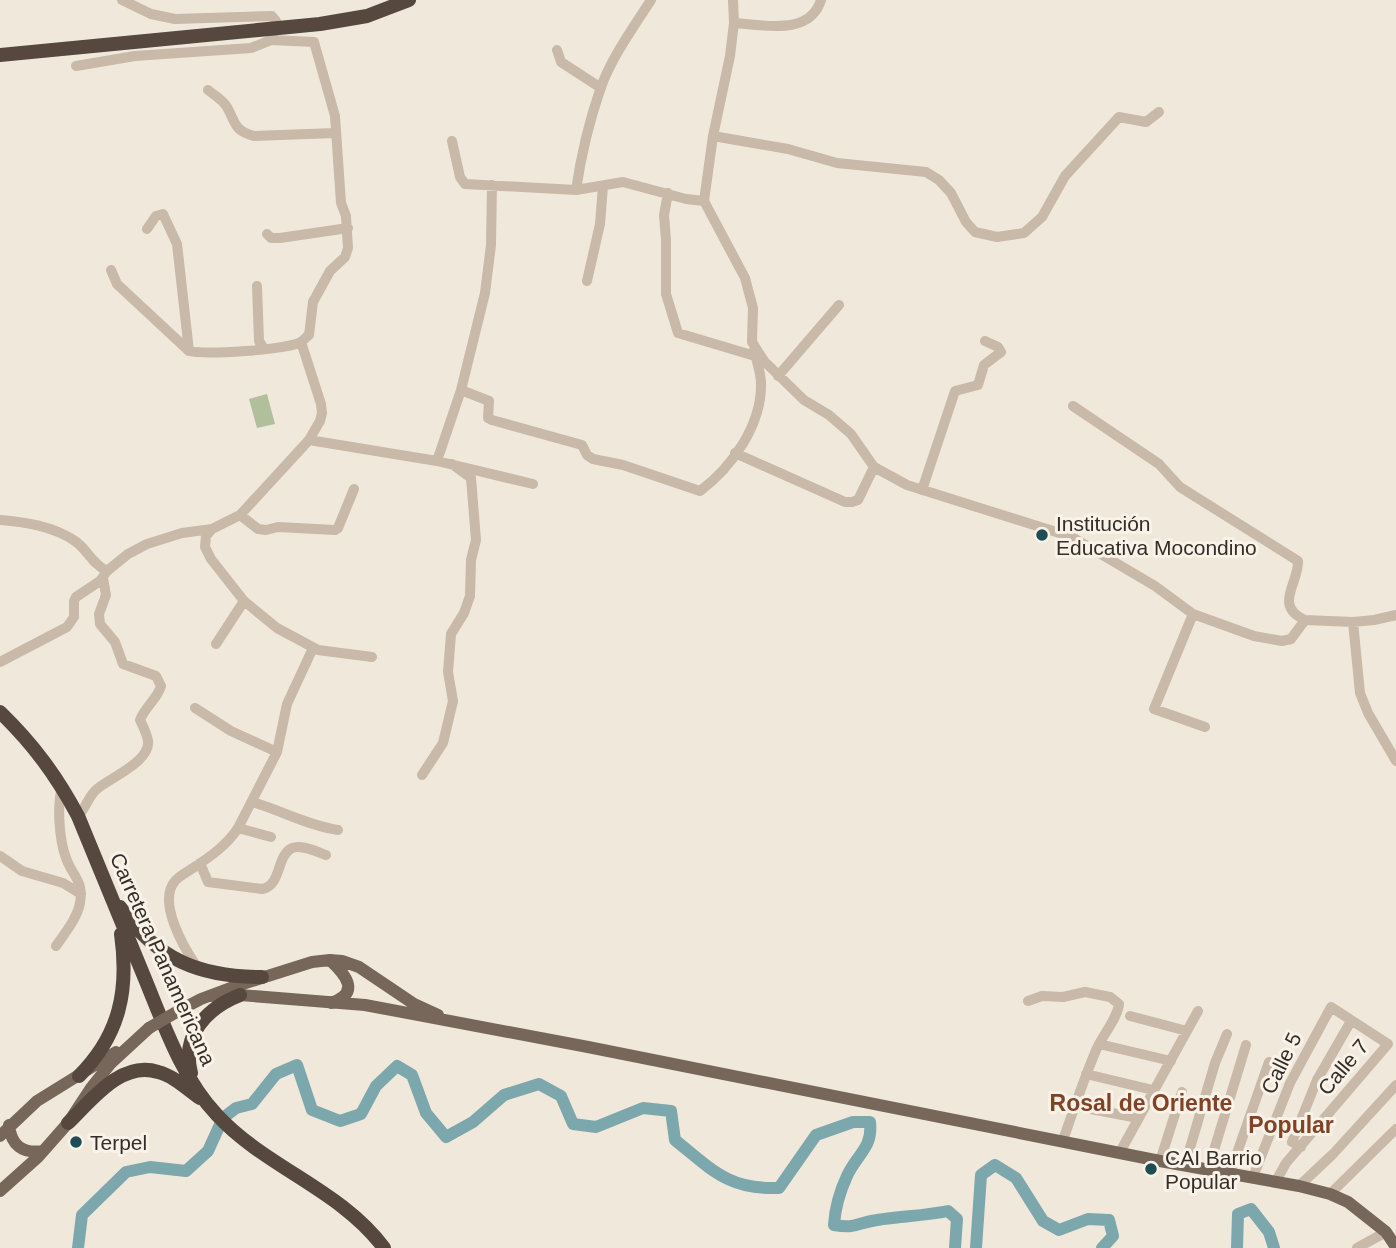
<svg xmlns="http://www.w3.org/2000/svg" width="1396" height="1248" viewBox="0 0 1396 1248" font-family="Arial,sans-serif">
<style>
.green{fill:#b1bf9c}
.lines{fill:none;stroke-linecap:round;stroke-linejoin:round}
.river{stroke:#7ca7ac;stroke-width:12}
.minor{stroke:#c8b9a8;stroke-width:10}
.major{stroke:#77665a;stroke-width:12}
.highway{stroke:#56483f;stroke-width:14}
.major-bridge{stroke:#77665a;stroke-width:12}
.poi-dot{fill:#1f4d55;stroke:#f9f2e8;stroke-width:2.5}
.labels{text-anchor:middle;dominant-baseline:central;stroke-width:6;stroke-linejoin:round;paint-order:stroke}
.poi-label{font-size:21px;fill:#352d28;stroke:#f9f2e8;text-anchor:start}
.street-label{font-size:21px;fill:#352d28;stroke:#f9f2e8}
.neighbourhood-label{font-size:23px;font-weight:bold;fill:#814225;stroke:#f9f2e8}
</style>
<rect width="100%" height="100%" fill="#f1e8dc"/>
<path class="green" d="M267,394L275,424L257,428L249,399Z"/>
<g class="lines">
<path class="river" d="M78,1248L82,1215L126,1172L150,1167L186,1171L208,1151L223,1118L236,1108L252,1104L276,1074L297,1065L312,1110L340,1121L361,1114L376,1086L397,1066L412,1075L426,1113L446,1137L473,1122L504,1095L539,1084L561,1096L573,1124L596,1127L643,1108L671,1111L675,1140C712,1170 729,1190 779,1188L816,1135L853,1122H870C873,1148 857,1154 847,1176C840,1191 835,1209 834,1225C856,1229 856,1223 877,1220C900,1216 924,1216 948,1211L957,1219L955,1248
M976,1248L981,1175L995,1165L1016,1178L1043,1221L1059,1230L1088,1219L1109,1220L1113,1236L1102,1248
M1237,1248L1238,1214L1251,1209L1269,1232L1274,1248"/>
<path class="minor" d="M122,0L151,14L175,19L272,16L276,21L273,34
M733,0L734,23L730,56L713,136L704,201L745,278L753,308L752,342L764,361L804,400L829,415L851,434L874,467L907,485L1072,537L1155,586L1193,614L1254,636L1282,641L1291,639L1305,620L1353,622L1374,620L1396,615
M734,23C764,25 810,36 821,0
M557,50L561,62L601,88
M76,66L135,56L251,48L271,40L314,42L335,116L341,203L346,216L348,248L345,257L330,271L313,302L309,335C306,337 304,340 301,342C285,350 206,355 189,351L117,284L111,270
M208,90C214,95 223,100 227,107C236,123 233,130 254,136L335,133
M713,136L788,149L837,163L926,172L939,180L951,193L966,222L975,232L997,237L1024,233L1042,217L1065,176L1119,117L1146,122L1159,112
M452,141L460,177L465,184L576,190L623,182L686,199L704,201
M576,190C581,156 589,122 600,90C611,58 633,28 651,0
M668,193L664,215L666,240V294L678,333L755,356
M147,229L156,216L163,214L177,244L189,351
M267,234L271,238H280L348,228
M587,281L600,224L603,186
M257,286L259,341L264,349
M778,376L839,305
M461,390L489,401L488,418L492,420L582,445L587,455L593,459L623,465L700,491C732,467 762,425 761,383C761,372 756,360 754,350
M1073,406L1159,464L1180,487L1298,561C1299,583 1273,606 1305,620
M309,440L437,461L533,484
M735,453L845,502H852L858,500L874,467
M437,461L461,390L485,293L491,245L492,185
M922,490L955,391L978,385L984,365L1001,352L998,347L985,341
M240,515L258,529L266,530L278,527L335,530L338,528L354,489
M0,520C25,522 53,526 75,541C88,550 91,563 107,571
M212,529L206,536L205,547L211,559L244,601L277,628L318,650L372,657
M1193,614L1154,709L1205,727
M1353,622L1360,693L1368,713L1396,761
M216,644L244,601
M0,662L67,627L74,617V601L76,597L100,581L107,571L128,554L147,544L182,533L212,529L240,515L309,440L320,421L322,413L321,404L301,342
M195,708L231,731L277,752
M422,775L443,743L453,701L448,672L451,634L464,613L470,596L471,560L476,540L471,478L452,464
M252,802C280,810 309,826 338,830
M78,816C86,808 89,795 97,789C110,778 151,761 148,741C147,734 143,726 140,720C145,707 158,698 161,686L156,676L123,664L115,642L100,624L99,614L106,595L103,578
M238,828L271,837
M0,856L22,871L63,883L81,894
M200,863L208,882L262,889C282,885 276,856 292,848C301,844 318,852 326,855
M56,946C64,934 77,919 80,903C84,880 72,876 66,858C59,839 57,806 62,787
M197,967C184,948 157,902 175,881C179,876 187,872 193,868C210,857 227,845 238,828L277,752L287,704L313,648
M1028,1001L1042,996L1063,997L1085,992L1110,997L1119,1004C1118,1017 1103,1035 1097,1048C1084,1078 1074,1109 1063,1140
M1130,1016L1187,1031
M1099,1044L1171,1061
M1086,1074L1153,1090
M1075,1106L1138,1118
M1301,1147L1292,1142L1317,1080L1351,1021
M1120,1152L1198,1011
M1160,1161L1182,1092
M1185,1165L1215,1063L1227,1034
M1208,1170L1246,1045
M1230,1173L1269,1062
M1253,1177L1290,1083L1331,1007L1388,1044L1286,1163L1276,1181
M1299,1186L1333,1154L1396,1085
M1330,1194L1396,1129
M1357,1248L1386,1232"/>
<path class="major" d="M330,960C346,975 361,993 331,1003
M210,996L240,995L365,1005L588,1047L1160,1161L1299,1186L1330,1194L1348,1202L1386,1232L1396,1247
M180,1010L201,999L233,987L312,962L330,960L342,961L359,967L414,1004L438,1015
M9,1125C11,1145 22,1154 43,1151
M0,1136L37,1101L116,1052
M0,1191L38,1157L68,1123L91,1088L111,1063L149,1028"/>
<path class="highway" d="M0,55L320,24L367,16L409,0
M0,712C33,744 56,775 78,816C100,869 121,921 143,974C163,1022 181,1077 217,1115C266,1168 340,1189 384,1248
M120,907C157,960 200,977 262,977
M191,1073C181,1035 207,1008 240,995
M79,1076C120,1035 129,990 121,934
M68,1123C91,1101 121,1060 158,1072C174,1076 187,1089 200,1098"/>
<path class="major-bridge" d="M149,1028L180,1010"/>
</g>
<g class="poi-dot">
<circle cx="1042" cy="535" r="7"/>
<circle cx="76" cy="1142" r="7"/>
<circle cx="1151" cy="1169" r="7"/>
</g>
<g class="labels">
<g class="poi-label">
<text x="1056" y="523">Institución<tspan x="1056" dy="24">Educativa Mocondino</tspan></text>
<text x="90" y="1142">Terpel</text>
<text x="1165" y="1157">CAI Barrio<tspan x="1165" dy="24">Popular</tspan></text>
</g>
<g class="street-label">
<text transform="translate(163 959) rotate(66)">Carretera Panamericana</text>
<text transform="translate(1281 1063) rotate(-64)">Calle 5</text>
<text transform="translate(1343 1067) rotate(-50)">Calle 7</text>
</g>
<g class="neighbourhood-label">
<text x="1141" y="1103">Rosal de Oriente</text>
<text x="1291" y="1125">Popular</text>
</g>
</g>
</svg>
